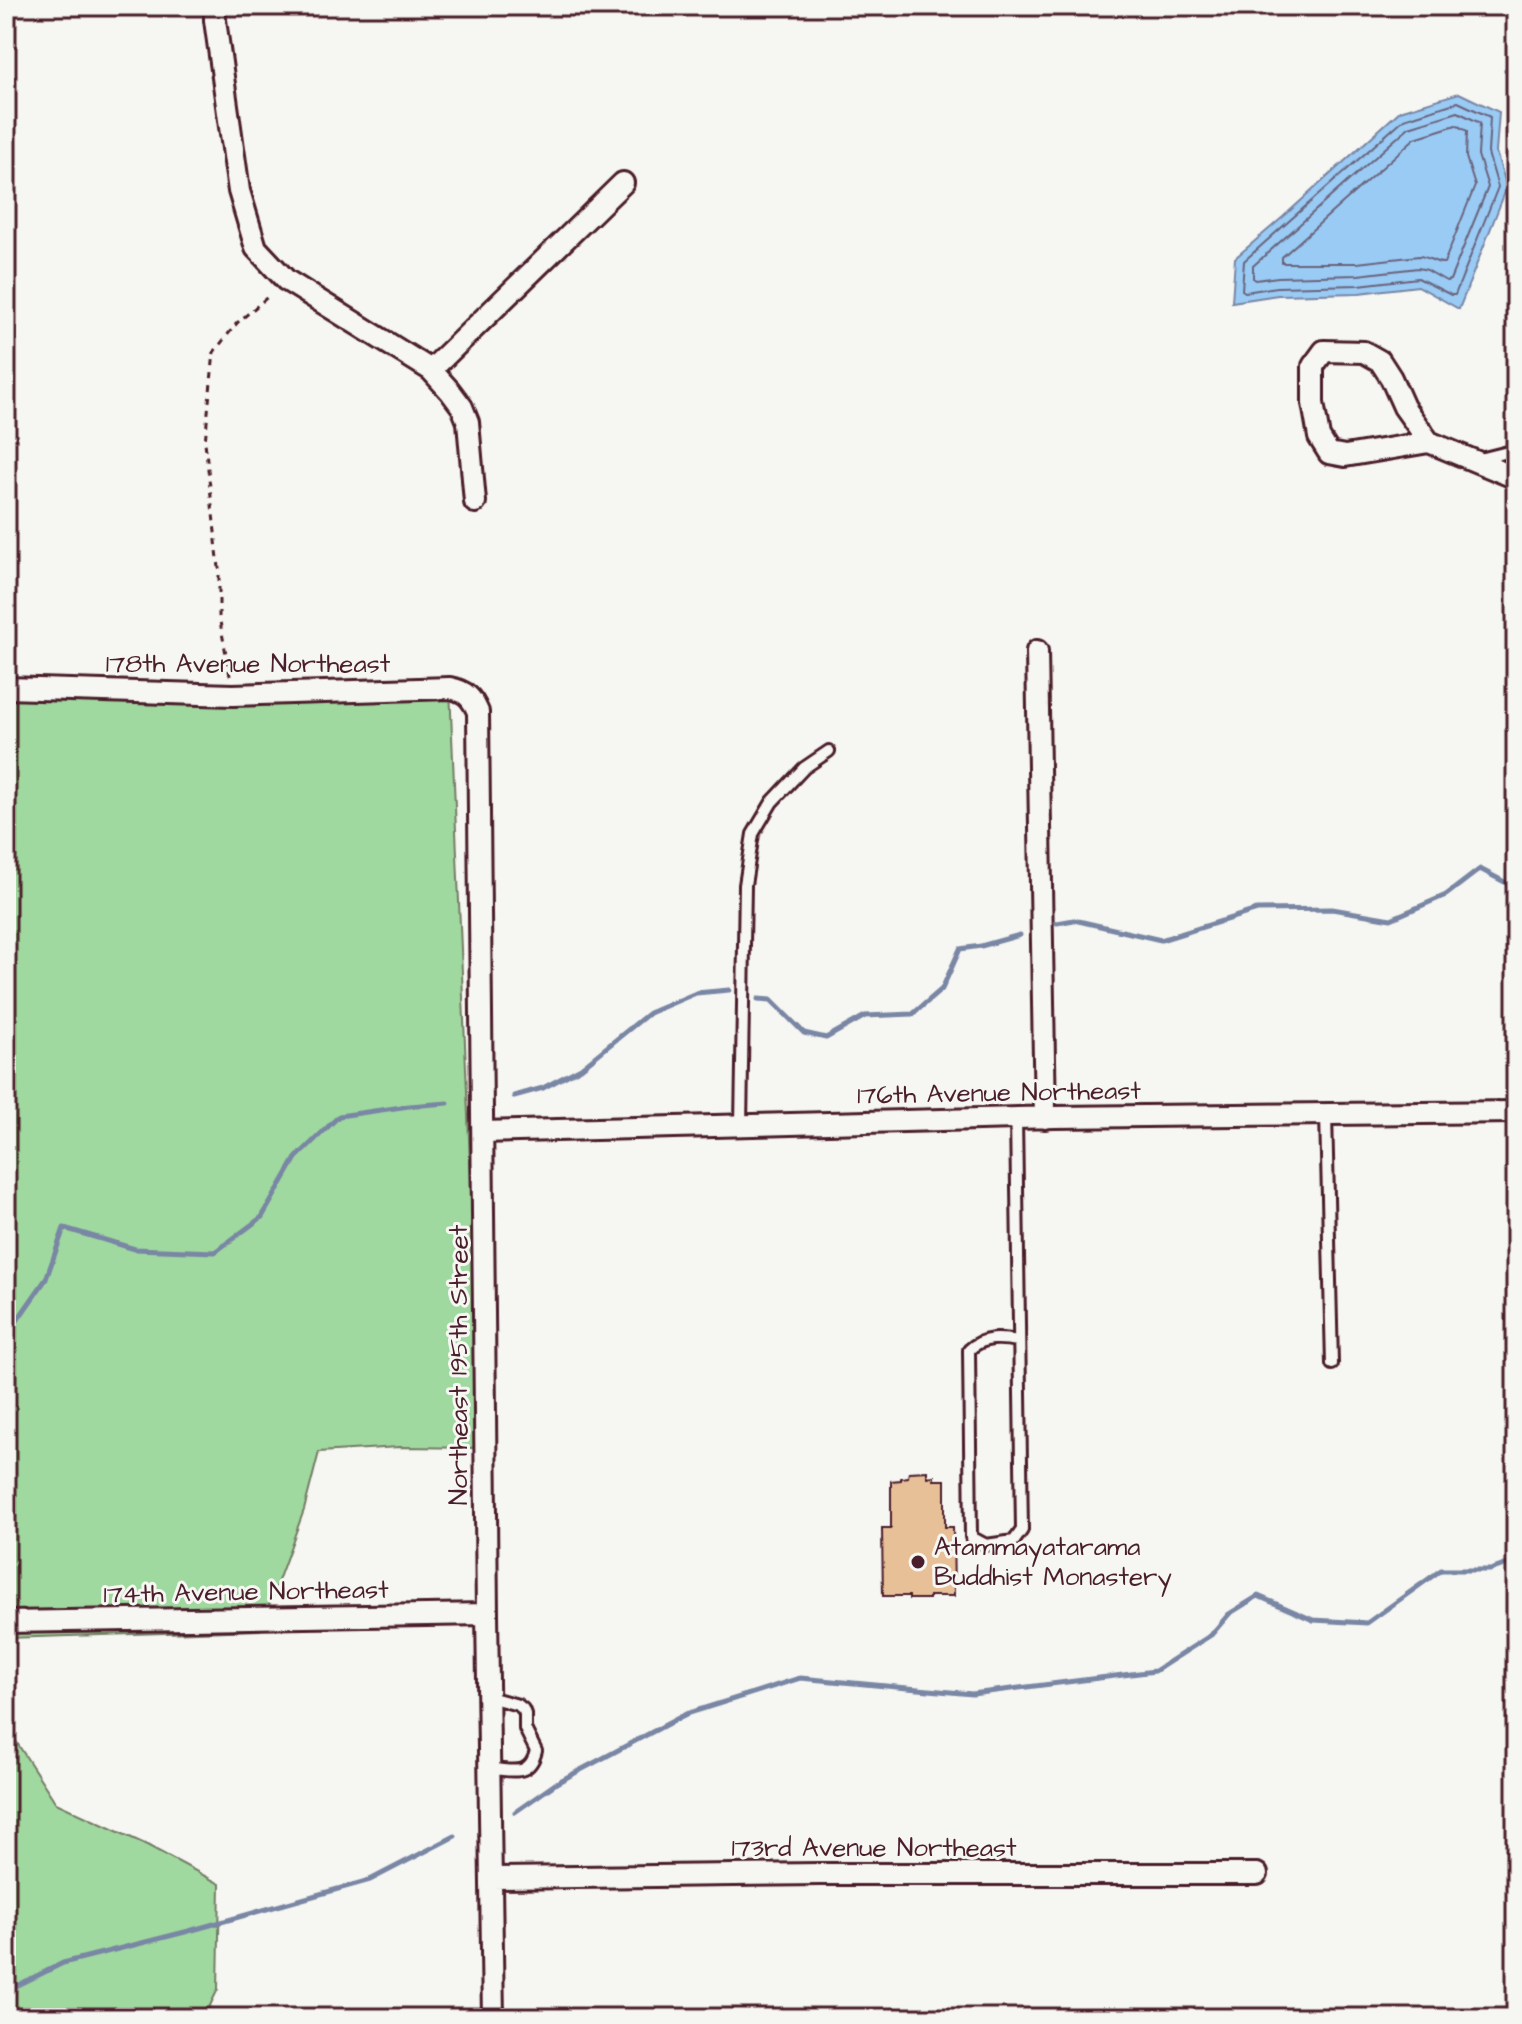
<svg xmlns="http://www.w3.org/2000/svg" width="1522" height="2024" viewBox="0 0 1522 2024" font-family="'Architects Daughter',sans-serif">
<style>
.green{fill:#9fd99f;stroke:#747c65;stroke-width:2}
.water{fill:#99cbf5;stroke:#7986a4;stroke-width:2}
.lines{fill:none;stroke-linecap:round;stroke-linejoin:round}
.shore{stroke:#6a647c;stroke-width:2}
.stream{stroke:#7986a4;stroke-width:5}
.building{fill:#e8c098;stroke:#4a1f2b;stroke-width:2}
.lane-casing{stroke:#4a1f2b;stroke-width:16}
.street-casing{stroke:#4a1f2b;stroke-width:26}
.path{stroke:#4a1f2b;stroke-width:3;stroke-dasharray:6 6;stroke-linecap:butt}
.lane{stroke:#f6f6f2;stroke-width:10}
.street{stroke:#f6f6f2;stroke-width:20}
.poi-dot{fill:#4a1f2b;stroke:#f6f6f2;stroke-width:3}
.labels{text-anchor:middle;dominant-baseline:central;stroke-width:6;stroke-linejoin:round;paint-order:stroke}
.street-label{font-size:26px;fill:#4a1f2b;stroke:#f6f6f2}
.poi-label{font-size:26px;fill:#4a1f2b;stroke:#f6f6f2;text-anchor:start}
</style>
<rect width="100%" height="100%" fill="#f6f6f2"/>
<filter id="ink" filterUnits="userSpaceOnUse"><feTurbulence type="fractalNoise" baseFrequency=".0125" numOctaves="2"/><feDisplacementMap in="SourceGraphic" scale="16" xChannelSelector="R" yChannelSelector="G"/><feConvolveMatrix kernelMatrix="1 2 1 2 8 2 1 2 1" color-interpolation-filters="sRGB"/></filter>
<g filter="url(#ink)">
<path class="green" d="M6,688H450L482,1448L399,1447L319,1452L304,1510L260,1630L6,1638Z
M6,1726L56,1803L147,1845L220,1884L218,1989L204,2018H6Z"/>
<path class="water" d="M1459,93L1499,112L1496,152L1507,187L1459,309L1418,286L1359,293L1278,295L1232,302L1235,258L1283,217L1400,111Z"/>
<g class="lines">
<path class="shore" d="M1458,102L1490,117L1488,153L1498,187L1455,295H1451L1418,278L1359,285L1277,287L1245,292L1242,290L1244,261L1404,119Z
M1458,112L1480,123L1478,155L1488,187L1450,280L1446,281L1427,270L1418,268L1358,275L1278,277L1256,280L1253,278V266L1409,127Z
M1456,125L1467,131L1466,157L1475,186L1444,263C1436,264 1427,256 1419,256L1357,263H1282V257L1415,138Z"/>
<path class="stream" d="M1506,70L1516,65
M1057,923L1074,920L1161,940L1257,910L1332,909L1391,919L1446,895L1480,869L1516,888
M758,999L771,1000L804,1033L826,1038L865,1016L913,1014L942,989L960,949L981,946L1020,935
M514,1096L543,1088L581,1068L649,1013L696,993L729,990
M6,1323L16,1322L46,1279L64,1228L135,1249L215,1252L262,1217L296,1158L339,1116L409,1106L448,1103
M515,1812L558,1782L686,1714L800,1678L972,1694L1155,1671L1211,1635L1229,1614L1258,1596L1313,1620L1367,1623L1441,1570H1490L1516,1561
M6,1991L63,1963L189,1931L370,1880L455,1836"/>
</g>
<path class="building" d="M927,1471V1477L934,1476V1480H945V1527H953L954,1596H929V1599H909V1596H883L882,1528H891V1481L901,1480V1478L908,1477L909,1472Z"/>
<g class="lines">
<g class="lane-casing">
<path id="lane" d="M1480,459L1508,452L1516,447
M1326,1114L1332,1364
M1016,1118L1022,1530L1014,1541L986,1545L971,1537L969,1350C983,1336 1001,1338 1019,1341
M741,1125L745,885L753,834L772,802L804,768L829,751
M489,1697L518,1705L523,1709L525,1714V1729L536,1751C529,1779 510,1769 490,1769"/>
</g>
<g class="street-casing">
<path id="street" d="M215,6V20L239,191L256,248L286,280L431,370L450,391L462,407L468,422L475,502
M431,370L623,183
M1429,442L1404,407L1391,378L1380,361L1364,352L1324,351L1313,366V403L1319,437L1329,453L1345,456L1429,442L1516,478
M1037,651L1045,1118
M6,688L233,695L450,688C466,691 472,698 478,712L487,1614L493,2018
M483,1132L1055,1117L1516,1112
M6,1622L487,1614
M492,1878L820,1874H1257"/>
</g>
<path class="path" d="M230,676L219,616V568L205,442L214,352L237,323L271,294"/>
<use href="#lane" class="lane"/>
<use href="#street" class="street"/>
</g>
</g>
<circle class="poi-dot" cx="918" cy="1562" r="8"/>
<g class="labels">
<g class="street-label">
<text x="248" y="664">178th Avenue Northeast</text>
<text transform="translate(999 1093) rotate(-1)">176th Avenue Northeast</text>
<text transform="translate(459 1365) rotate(-90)">Northeast 195th Street</text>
<text transform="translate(246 1592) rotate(-1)">174th Avenue Northeast</text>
<text x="874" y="1848">173rd Avenue Northeast</text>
</g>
<g class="poi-label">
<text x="934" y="1547">Atammayatarama<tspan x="934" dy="30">Buddhist Monastery</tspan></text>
</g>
</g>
<rect width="1522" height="2024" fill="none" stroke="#f6f6f2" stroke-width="32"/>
<rect x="16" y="16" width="1490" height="1992" fill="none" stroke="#4a1f2b" stroke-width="3" filter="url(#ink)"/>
</svg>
